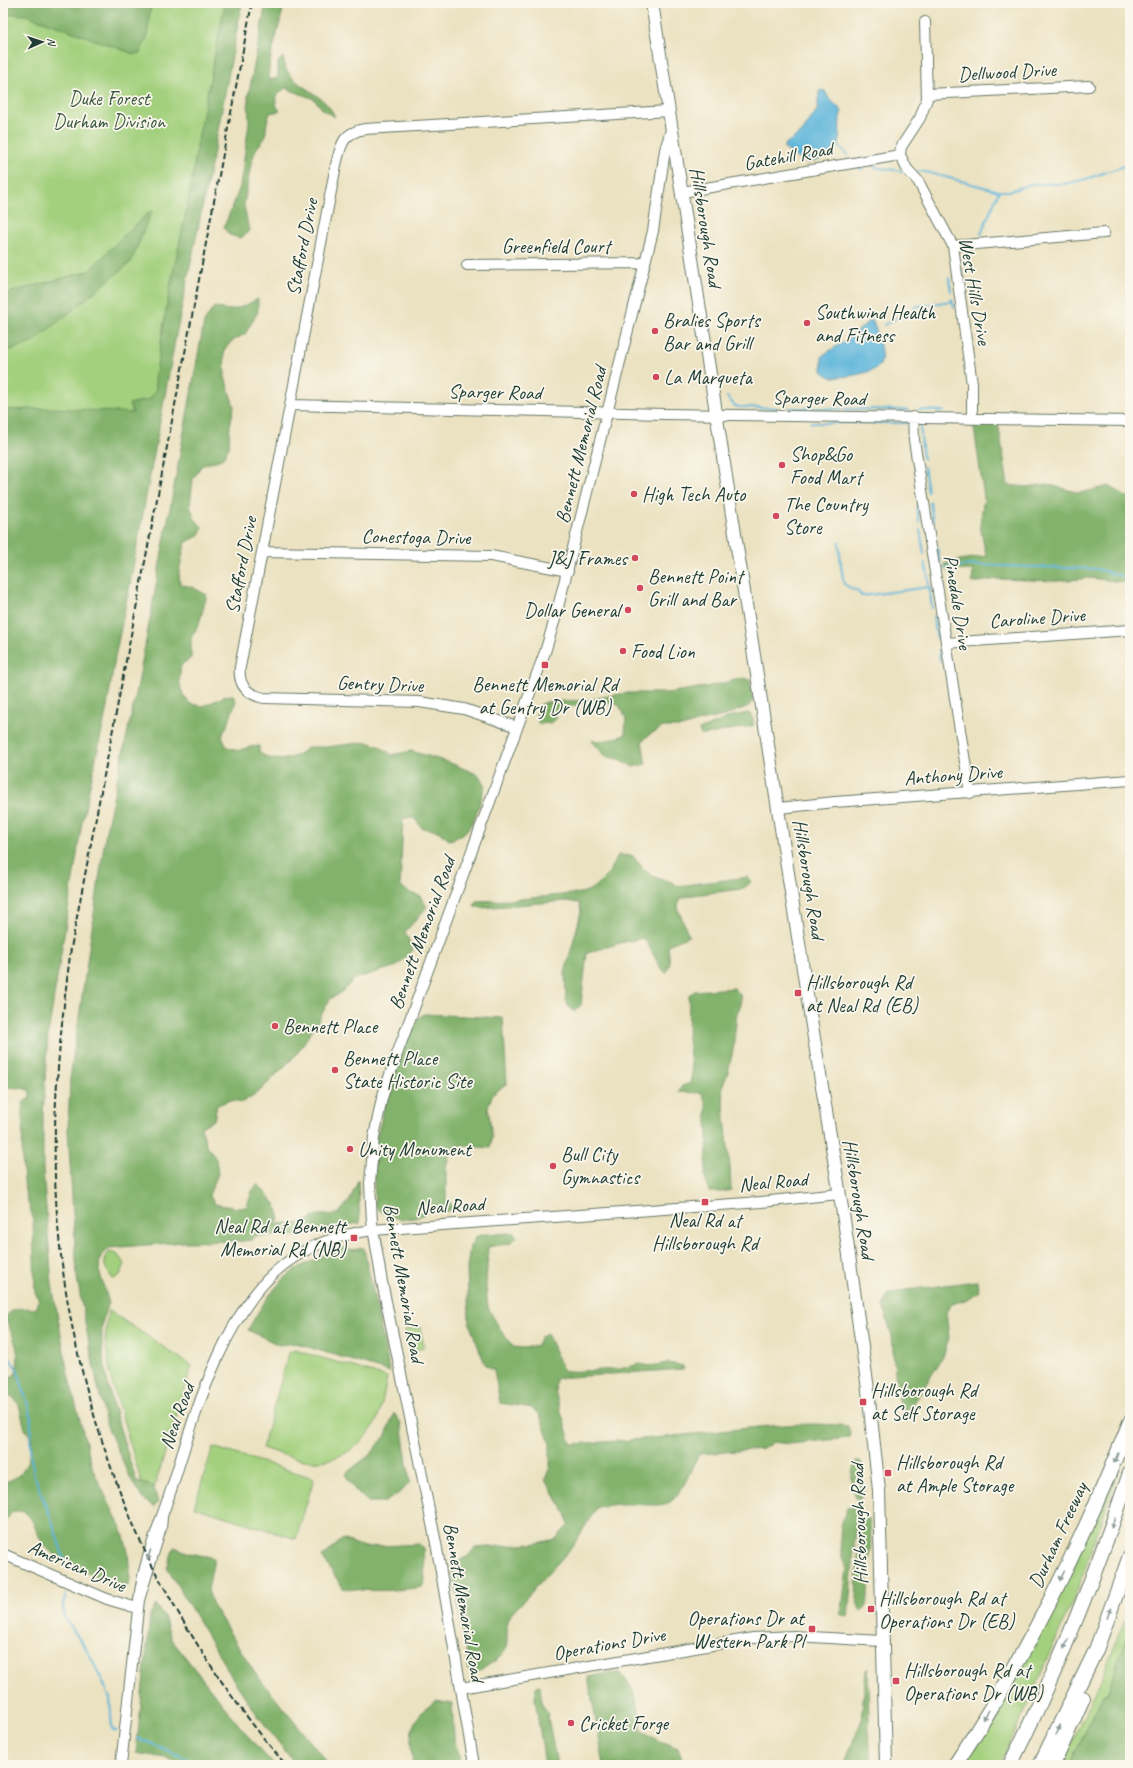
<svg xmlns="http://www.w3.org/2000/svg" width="1133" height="1768" viewBox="0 0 1133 1768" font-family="Caveat,sans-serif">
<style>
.green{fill:#a3d07d;stroke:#618658}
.forest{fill:#82b26c;stroke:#507850}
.water{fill:#5db5da;stroke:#3e7987}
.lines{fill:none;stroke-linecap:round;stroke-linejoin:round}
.stream{stroke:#5db5da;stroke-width:2}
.minor-casing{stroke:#667765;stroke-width:12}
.major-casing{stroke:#667765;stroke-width:14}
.highway-casing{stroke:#667765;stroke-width:16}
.minor{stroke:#fff;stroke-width:10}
.major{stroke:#fff;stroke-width:12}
.highway{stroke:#fff;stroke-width:14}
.rail{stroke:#1f3d34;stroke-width:2;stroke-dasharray:6 3;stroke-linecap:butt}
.oneway{fill:#8f9e9a}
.poi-dot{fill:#d1495b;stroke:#fbf7ec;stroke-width:1.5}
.labels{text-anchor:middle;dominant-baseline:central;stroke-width:3.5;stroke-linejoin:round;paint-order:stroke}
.street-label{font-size:20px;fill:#1f3d34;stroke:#fbf7ec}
.park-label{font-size:20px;fill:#395a43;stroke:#fbf7ec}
.poi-label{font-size:20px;fill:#1f3d34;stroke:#fbf7ec;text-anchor:start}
</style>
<rect width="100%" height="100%" fill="#fbf7ec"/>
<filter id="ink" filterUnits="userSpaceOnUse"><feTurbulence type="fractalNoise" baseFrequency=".025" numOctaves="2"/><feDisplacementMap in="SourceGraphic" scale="8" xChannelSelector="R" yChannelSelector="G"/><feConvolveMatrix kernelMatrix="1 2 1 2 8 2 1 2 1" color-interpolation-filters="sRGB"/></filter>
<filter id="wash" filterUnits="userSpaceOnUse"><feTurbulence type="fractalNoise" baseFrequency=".012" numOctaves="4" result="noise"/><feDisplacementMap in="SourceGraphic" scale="16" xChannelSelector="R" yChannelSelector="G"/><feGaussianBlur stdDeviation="0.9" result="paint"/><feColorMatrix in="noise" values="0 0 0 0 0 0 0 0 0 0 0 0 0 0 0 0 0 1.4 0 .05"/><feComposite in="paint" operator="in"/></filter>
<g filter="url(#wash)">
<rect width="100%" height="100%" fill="#ebe2c1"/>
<path class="green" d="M3,3H239L86,775L3,776Z
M109,1252L117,1254L125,1264L120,1275L114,1279L112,1278C105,1267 101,1263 109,1252Z
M108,1310L192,1366L153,1492L144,1491L111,1379L105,1340Z
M420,1327L424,1348L409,1351L405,1330Z
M295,1350L387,1377C384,1392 382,1409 376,1422C365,1444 338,1463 313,1461C296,1460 278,1453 262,1448L289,1353Z
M213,1447L314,1478L296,1539L194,1507Z
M1114,1474H1118L1079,1586L1024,1713L999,1765H962Z
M1130,1608V1631L1121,1653L1108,1692L1103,1695L1069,1765H1061L1102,1677Z"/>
<path class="forest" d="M3,3H151L147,38L140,53L134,54L26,15L13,14L3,17Z
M225,3H242L215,146L178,325L129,589L116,652L107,707L82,823L48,1034L43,1115V1170L52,1284L68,1374L93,1470L122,1530L128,1551L130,1580L128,1586C108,1585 59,1562 46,1547C37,1538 37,1525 28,1515C24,1511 18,1510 12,1512L3,1524C3,1508 12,1499 4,1482C27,1477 29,1459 32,1439L25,1429L19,1405L12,1396H3V1379L15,1375C22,1352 14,1339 5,1318C12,1306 24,1308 36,1309L39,1301L35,1292L33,1218L25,1192L22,1158L23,1103L30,1097V1091L23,1088L3,1087V410L55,408L133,413L129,404L150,399L156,390L155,378L169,292L189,198L198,140Z
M266,3H284C280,29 269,54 268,80L278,78V62L283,57C284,61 284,66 286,69C298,90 325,93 335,117L324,111L314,99L285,88L276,96V105L280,111L270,113L267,122L265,138L256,149L251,164L244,205L249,231L241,238L229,235L224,227L240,187L249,123L248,97Z
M152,210L131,262L32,343L3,352V298L11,292L89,271L123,236Z
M258,299V312L245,334L232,341L224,350L225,377L234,407L230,425L229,448L222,459L201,466L193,479L190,506L195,519L203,528L198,536L185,543L179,572L180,584L192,587L207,595L199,624L191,638V658L181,665C178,683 179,690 190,704L204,706L225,696L233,695L236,701L228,724L222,735L226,746L237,751L249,747L259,746V752C275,765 294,760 308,747H326L367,742L379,746L392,755L411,751L448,762L479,775L485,786C477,808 475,835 449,840L438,831L422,828L414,818H403L400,886L410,893L420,896L427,907L405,932L413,950L397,966L354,979L341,993L330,999L318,1021L296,1055L261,1090L243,1102L231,1100L217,1105L214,1120L201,1127L206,1144L216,1159L218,1174L209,1195L215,1204L238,1208L247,1207L252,1191L258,1184L276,1205L280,1220L269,1225L292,1223L301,1224L317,1215L338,1214L350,1200L358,1180L360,1223L319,1230L299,1236L281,1234L256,1236L252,1240L242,1241L183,1242L109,1248L100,1258L99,1271L109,1303C87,1338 121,1430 132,1468L137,1482L153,1486L158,1502L154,1507L143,1499L128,1474L106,1424L91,1354L77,1278L68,1131L70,1079L106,831L138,684L204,322L214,307C233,313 240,308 258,299Z
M973,422H998L1008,485L1026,487L1046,484L1080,493L1109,486L1126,497H1130V583L1090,578L1057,581L997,579L972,583L973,570L947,571L944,564L960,560L986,556L980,525L984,497Z
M743,678L750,680L753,700L749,706L724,716L700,721L682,727H663L649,735L642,741L646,764L633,767L622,760L605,756L592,741L609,740L625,735L626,718L619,705C600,701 575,704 557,710L556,719L550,723L539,724L536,716L538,706L546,702L586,700L626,693H667L711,686Z
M749,713L753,718V726L727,730L707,735H701L699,730L732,716Z
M618,855L633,856C639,864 647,874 657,878C664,881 671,880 677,886L748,877L751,882L748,885L742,889L693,895L679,899L678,909L689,936L668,945L670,964L666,973C655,964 653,949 643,938L624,942L587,953L581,1005L574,1011L566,1004L565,973L581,912L579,903L566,901L481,908L474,906L476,901L511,900L581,893C601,888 610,873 618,855Z
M734,988L740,994L741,1005L737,1013L733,1050L728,1072L722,1088L730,1167L731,1190L721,1192H709L705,1176L708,1139L706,1103L702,1093L678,1092L682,1086L690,1083L692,1073L688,1039L689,995L695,991Z
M424,1014L503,1018L507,1084L493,1094L488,1106L492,1137L490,1148L456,1145L449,1156L446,1168V1198L451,1204L452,1210L441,1212L430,1210C413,1224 392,1221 375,1207L373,1151L388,1093L406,1037L417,1019Z
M514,1233L517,1237L511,1243L488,1247L486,1286L488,1308L500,1329L513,1347L524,1348L537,1345L541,1336L547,1333L564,1372L620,1369L639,1364L650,1366L669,1363L683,1366L684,1369L556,1378L555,1392L571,1444C609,1442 647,1439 684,1435C738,1430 793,1420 848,1426L850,1433L849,1438L789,1444L773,1442L763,1449L699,1454C691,1468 683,1493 670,1502C661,1508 634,1503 621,1504C613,1504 605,1506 597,1507L573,1546L507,1619C507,1657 510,1651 478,1672L469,1671L452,1566L468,1556L475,1548L532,1544L556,1539L568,1525L567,1516L545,1479L550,1467V1444L540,1415L532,1408L500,1403L494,1370L485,1364L469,1323L467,1268L470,1247L475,1237L485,1234Z
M342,1247L352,1250L364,1248L390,1372L295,1343L279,1345L248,1330C261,1306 277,1279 302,1266C315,1259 329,1253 342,1247Z
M977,1281L979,1291L968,1299L952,1304L946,1312L949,1338L943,1357L911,1408L901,1411L895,1373L892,1336L883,1306L888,1295L898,1291Z
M394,1413L401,1423L410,1482L402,1491L385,1502H368L355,1490L345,1474L371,1454L386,1435Z
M856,1461H860L862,1464L863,1493L860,1499H856C850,1492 851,1468 856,1461Z
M858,1506L848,1617L839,1614L842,1609L847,1568C840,1561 839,1537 841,1527C842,1521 845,1514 847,1508Z
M865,1519H869C873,1538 869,1556 868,1575C868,1586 869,1595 867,1606L861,1611C851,1599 860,1539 862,1522Z
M343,1539L364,1547L419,1544L423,1548L425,1580L422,1587C396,1591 370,1592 343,1588L322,1557Z
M174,1547L190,1553L214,1558L208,1590L213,1606L255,1673L329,1765H296L258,1716L233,1679L167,1568Z
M156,1605L164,1616L171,1639L246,1734L274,1765H186L165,1758L136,1753L150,1616Z
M1130,1631V1765H1069L1103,1695L1108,1692L1115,1668Z
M868,1668L869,1733L871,1765H844L861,1722L866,1670Z
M608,1673H620C637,1689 639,1709 642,1731L657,1740L678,1748L684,1765H604L588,1677Z
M540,1686L542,1703L547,1712L557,1765H545L535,1699L536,1687Z
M436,1701L452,1704L454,1737L461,1765H413C409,1733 408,1720 436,1701Z"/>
<path class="water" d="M822,90L825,91L828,97L842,111L840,117L839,146L824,158L809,163L797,158L784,148V145L802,132L817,110L819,91Z
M870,320H872C876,328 885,357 880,365C875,373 843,378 833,377C829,377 826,374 822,371V357L823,355L848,339Z"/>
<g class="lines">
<path class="stream" d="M839,146L848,156
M873,167L902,171
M859,168L862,169
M918,171L926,172L999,191H1010L1031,184H1064L1086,179L1130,164
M981,234L999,191
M961,269L965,295
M949,278L951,291
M952,299L954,307
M884,325L918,306L952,301
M727,397L735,406L739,407L777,408
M789,408L908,410
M919,410L944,411
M811,423H907
M923,459L920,424L960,423
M924,467L928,492
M930,502L933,522
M917,505L919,523
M934,529L935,538
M920,530L924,554
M839,542L841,566L844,584L852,589L858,591L861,596L929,587
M937,548L940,566L942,568
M925,563L926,569
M941,568L971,565L1096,569L1130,578
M927,569L932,608
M933,616L937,638
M939,650L940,661
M3,1349L17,1369L19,1375L31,1416L30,1453L34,1475L52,1521L66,1566
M66,1594L63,1604L64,1617L87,1650L105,1686L110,1699L112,1729L117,1731
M138,1738L183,1757L199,1765"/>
</g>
</g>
<g filter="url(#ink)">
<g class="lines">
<g class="minor-casing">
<path id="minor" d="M925,22L927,99L920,118L901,147L900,155L907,169L918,181L953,246L972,384V418
M928,94L1089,86
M682,192L900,155
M953,246L1104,233
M467,265L645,263
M291,405L664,414L1130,421
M913,417L914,440L970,793
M262,552L491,556L568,571
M946,643L1130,630
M517,727L464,709L419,702L264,698C246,694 238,685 240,667L336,165C341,145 342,133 365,129L669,111
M779,808L835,802L1130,780
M162,1518L161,1528L139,1600C143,1560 161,1522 173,1484C195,1414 225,1308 286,1263C311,1244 342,1234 373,1230L761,1202L839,1194
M3,1554L107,1599L137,1608
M461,1688L753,1638L794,1636L882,1641
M121,1765L139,1600
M474,1765L436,1543L382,1282L372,1222L370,1183L374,1137L382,1098L396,1057L545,652L555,619L653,231L665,150L671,130"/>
</g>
<g class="major-casing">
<path id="major" d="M652,3L811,1020L844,1220L867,1382L879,1490L886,1765"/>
</g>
<g class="highway-casing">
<path id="highway" d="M955,1765C1026,1658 1083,1541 1130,1422
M1010,1765C1058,1671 1096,1573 1130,1473
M1040,1765L1096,1650L1130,1556
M1053,1765L1083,1698"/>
</g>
<use href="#minor" class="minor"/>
<use href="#major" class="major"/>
<use href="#highway" class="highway"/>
<path class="rail" d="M252,3L71,948C61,1024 53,1099 55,1176C59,1305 91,1432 144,1549C151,1565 160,1580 169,1596C202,1656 241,1713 286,1765"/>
</g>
<defs><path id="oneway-solid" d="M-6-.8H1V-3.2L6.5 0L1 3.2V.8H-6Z"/></defs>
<g class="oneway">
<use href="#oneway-solid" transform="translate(1116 1458) rotate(112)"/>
<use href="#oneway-solid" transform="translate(1113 1523) rotate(110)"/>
<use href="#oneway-solid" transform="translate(149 1555) rotate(107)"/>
<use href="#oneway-solid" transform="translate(1062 1576) rotate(116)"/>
<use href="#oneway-solid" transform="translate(1109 1613) rotate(-70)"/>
<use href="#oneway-solid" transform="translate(1066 1644) rotate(113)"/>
<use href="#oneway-solid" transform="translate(986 1715) rotate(121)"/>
<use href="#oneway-solid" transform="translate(1058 1730) rotate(-65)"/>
</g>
</g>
<g class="poi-dot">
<circle cx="807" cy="323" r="4"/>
<circle cx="655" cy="331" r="4"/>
<circle cx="656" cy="377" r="4"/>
<circle cx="782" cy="465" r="4"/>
<circle cx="634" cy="494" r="4"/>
<circle cx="776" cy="516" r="4"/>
<circle cx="635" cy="558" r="4"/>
<circle cx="640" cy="588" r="4"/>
<circle cx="628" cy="610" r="4"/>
<circle cx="623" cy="651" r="4"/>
<rect x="541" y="661" width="8" height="8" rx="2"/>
<rect x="794" y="989" width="8" height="8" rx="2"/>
<circle cx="275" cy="1026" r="4"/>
<circle cx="335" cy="1070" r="4"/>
<circle cx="350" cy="1149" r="4"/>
<circle cx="553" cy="1166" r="4"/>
<rect x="701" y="1198" width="8" height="8" rx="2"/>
<rect x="350" y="1234" width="8" height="8" rx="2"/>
<rect x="859" y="1398" width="8" height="8" rx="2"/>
<rect x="884" y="1469" width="8" height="8" rx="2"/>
<rect x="867" y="1605" width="8" height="8" rx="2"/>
<rect x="808" y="1625" width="8" height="8" rx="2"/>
<rect x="892" y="1677" width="8" height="8" rx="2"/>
<circle cx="571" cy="1723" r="4"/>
</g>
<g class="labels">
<g class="street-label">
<text transform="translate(1007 72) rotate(-3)">Dellwood Drive</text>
<text transform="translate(788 156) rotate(-10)">Gatehill Road</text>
<text transform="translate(706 227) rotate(81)">Hillsborough Road</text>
<text x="556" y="246">Greenfield Court</text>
<text transform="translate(302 247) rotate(-79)">Stafford Drive</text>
<text transform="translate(975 291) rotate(80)">West Hills Drive</text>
<text transform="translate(495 392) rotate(1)">Sparger Road</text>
<text transform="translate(819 398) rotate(1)">Sparger Road</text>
<text transform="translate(581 445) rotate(-76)">Bennett Memorial Road</text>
<text transform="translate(416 537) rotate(1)">Conestoga Drive</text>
<text transform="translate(241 565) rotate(-79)">Stafford Drive</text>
<text transform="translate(958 602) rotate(81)">Pinedale Drive</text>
<text transform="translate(1037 618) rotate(-4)">Caroline Drive</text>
<text transform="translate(380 684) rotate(2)">Gentry Drive</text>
<text transform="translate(953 775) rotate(-4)">Anthony Drive</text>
<text transform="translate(809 879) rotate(81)">Hillsborough Road</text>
<text transform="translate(422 933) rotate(-70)">Bennett Memorial Road</text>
<text transform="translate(773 1182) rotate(-5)">Neal Road</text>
<text transform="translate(859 1199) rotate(81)">Hillsborough Road</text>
<text transform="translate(450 1206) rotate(-4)">Neal Road</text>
<text transform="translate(404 1283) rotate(80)">Bennett Memorial Road</text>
<text transform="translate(177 1416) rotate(-70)">Neal Road</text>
<text transform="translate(859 1524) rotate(-92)">Hillsborough Road</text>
<text transform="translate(1058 1535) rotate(-65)">Durham Freeway</text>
<text transform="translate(77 1566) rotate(23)">American Drive</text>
<text transform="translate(464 1602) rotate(80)">Bennett Memorial Road</text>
<text transform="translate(609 1644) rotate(-10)">Operations Drive</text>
</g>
<g class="park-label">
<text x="109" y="98">Duke Forest<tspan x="109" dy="23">Durham Division</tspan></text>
</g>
<g class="poi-label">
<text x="815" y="312">Southwind Health<tspan x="815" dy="23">and Fitness</tspan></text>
<text x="663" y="320">Bralies Sports<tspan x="663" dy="23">Bar and Grill</tspan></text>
<text x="664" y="377">La Marqueta</text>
<text x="790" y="454">Shop&amp;Go<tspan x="790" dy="23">Food Mart</tspan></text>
<text x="642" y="494">High Tech Auto</text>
<text x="784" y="504">The Country<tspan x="784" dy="23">Store</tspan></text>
<text x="627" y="558" text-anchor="end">J&amp;J Frames</text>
<text x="648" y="576">Bennett Point<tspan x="648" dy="23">Grill and Bar</tspan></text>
<text x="620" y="610" text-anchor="end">Dollar General</text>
<text x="631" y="651">Food Lion</text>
<text x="545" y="684" text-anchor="middle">Bennett Memorial Rd<tspan x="545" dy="23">at Gentry Dr (WB)</tspan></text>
<text x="806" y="982">Hillsborough Rd<tspan x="806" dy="23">at Neal Rd (EB)</tspan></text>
<text x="283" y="1026">Bennett Place</text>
<text x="343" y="1058">Bennett Place<tspan x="343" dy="23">State Historic Site</tspan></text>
<text x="358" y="1149">Unity Monument</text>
<text x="561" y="1154">Bull City<tspan x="561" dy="23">Gymnastics</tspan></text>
<text x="705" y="1220" text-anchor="middle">Neal Rd at<tspan x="705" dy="23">Hillsborough Rd</tspan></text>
<text x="346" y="1226" text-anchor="end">Neal Rd at Bennett<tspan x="346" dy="23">Memorial Rd (NB)</tspan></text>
<text x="871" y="1390">Hillsborough Rd<tspan x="871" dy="23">at Self Storage</tspan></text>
<text x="896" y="1462">Hillsborough Rd<tspan x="896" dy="23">at Ample Storage</tspan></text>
<text x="879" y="1598">Hillsborough Rd at<tspan x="879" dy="23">Operations Dr (EB)</tspan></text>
<text x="804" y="1618" text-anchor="end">Operations Dr at<tspan x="804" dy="23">Western Park Pl</tspan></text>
<text x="904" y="1670">Hillsborough Rd at<tspan x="904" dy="23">Operations Dr (WB)</tspan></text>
<text x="579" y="1723">Cricket Forge</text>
</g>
</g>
<rect width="1133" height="1768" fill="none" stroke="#fbf7ec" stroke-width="16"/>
<g transform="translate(42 42) rotate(87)" stroke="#fbf7ec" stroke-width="3" paint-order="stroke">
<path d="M0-3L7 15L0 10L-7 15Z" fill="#1f3d34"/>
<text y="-6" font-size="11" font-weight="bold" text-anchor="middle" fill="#1f3d34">N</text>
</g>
</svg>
